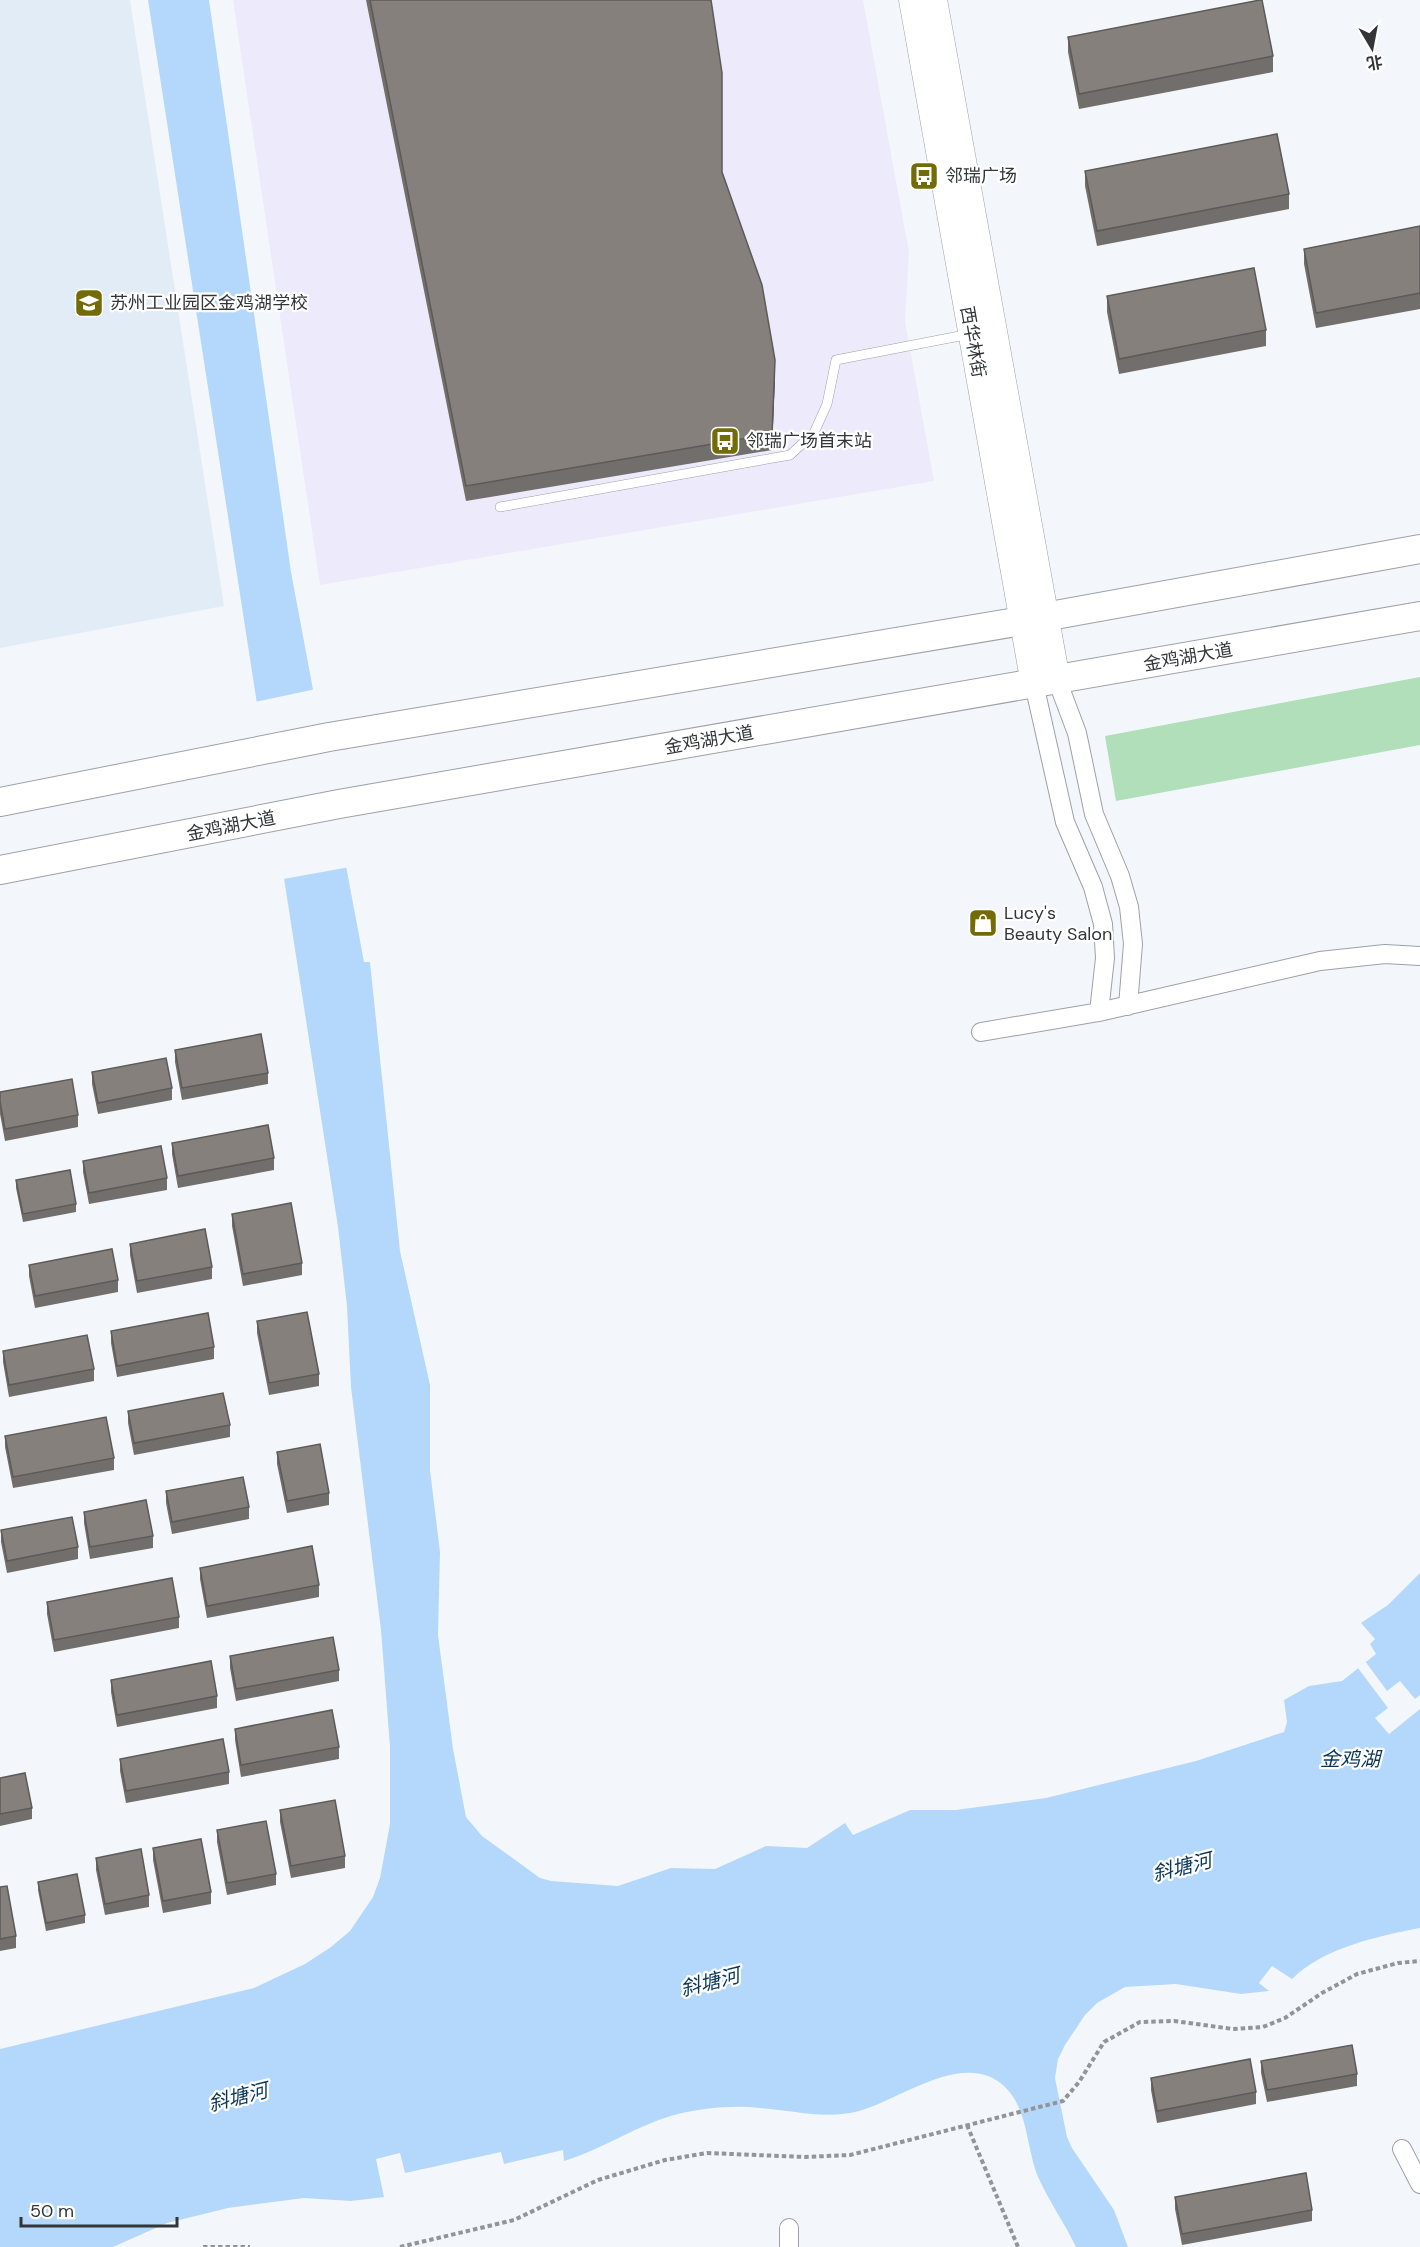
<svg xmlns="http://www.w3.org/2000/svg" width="1420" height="2247" viewBox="0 0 1420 2247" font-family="'DM Sans','Noto Sans SC',sans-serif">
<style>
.commercial{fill:#edeafc}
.built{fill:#e2ecf7}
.green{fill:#b1dfba}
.water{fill:#b4d8fb}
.pier{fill:#f3f7fc}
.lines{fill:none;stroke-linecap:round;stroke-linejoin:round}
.lane-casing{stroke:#9da1a6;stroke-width:10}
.street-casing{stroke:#9da1a6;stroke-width:20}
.secondary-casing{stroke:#9da1a6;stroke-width:27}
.primary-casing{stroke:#9da1a6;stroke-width:30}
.path{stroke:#929598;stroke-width:4;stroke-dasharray:4.5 3;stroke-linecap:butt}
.lane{stroke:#fff;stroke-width:9}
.street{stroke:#fff;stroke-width:18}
.secondary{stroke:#fff;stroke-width:26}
.primary{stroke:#fff;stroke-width:28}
.wall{fill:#726e6b}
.shaded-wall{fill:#5d5a57}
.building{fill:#85807c;stroke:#5d5a57;stroke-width:1.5}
.labels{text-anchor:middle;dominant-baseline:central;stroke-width:4.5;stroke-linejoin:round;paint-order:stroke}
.poi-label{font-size:18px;fill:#333537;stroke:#fff;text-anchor:start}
.street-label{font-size:18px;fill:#333537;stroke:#fff}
.water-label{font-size:20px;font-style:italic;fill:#09365b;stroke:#fff}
</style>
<rect width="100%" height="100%" fill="#f3f7fc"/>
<path class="commercial" d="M233,0H863L909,252L905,321L934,481L320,585Z"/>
<path class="built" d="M0,0H130L224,606L0,648Z"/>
<path class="green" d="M1420,677V745L1116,801L1105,736Z"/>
<path class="water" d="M148,0H209L291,572L364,962H370L400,1251L430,1385V1470L440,1552L438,1635L453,1749L466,1817L482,1836L540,1878L551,1881L618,1886L671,1868L715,1869L766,1846L807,1848L845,1823L853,1835L910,1810H955L1046,1798L1196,1761L1284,1732L1287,1722L1284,1700L1309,1686L1342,1681L1376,1654L1370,1644L1375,1639L1361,1623L1388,1605L1420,1573V1928C1378,1936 1323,1948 1292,1979L1272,1966L1259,1983L1269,1991L1241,1994L1176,1984L1125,1987L1097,2003L1085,2015L1065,2045L1058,2059L1055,2078L1067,2137L1072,2148L1114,2210L1128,2247H1076C1065,2224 1050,2203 1039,2179C1026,2150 1029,2109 1004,2086C964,2049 900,2100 859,2111C827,2120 792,2110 760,2108C733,2105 704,2108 678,2114C638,2124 604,2149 564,2161L563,2150L504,2164L501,2152L405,2173L400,2153L376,2159L384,2197L351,2201L304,2198L228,2208L167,2223L113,2247H0V2049L254,1988L305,1964L331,1947L350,1931L373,1897L380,1878L390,1824V1747L381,1630L351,1387L347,1306L338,1227Z"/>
<path class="pier" d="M316,689L350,867L283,879L255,702Z
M1365,1661L1387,1691L1400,1681L1415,1699L1420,1695V1709L1389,1734L1375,1718L1388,1708L1358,1668Z"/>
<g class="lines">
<g class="lane-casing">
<path id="lane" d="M500,507L790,455L814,433L827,404L836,360L970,334"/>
</g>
<g class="street-casing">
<path id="street" d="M1057,680L1077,733L1094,814L1120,876L1129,907L1133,944L1128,1006
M1034,684L1065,822L1093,887L1103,924L1105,958L1099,1012
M981,1032L1099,1012L1320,961L1385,954L1420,956
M1402,2149L1420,2184
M789,2247V2228"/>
</g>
<g class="secondary-casing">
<path id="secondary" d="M912,0L1034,684
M934,0L1057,680"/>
</g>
<g class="primary-casing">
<path id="primary" d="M0,802L329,737L1022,621L1420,549
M0,870L339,804L1420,616"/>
</g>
<path class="path" d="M967,2125L1018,2247
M203,2247H250
M400,2247L514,2220L598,2180L665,2160L707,2153L805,2157L850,2155L1063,2101L1079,2082L1104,2042L1140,2022L1174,2021L1233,2029L1263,2027L1285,2018L1322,1993L1357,1974L1398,1963L1420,1961"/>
<use href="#lane" class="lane"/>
<use href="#street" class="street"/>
<use href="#secondary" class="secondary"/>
<use href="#primary" class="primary"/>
</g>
<path class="wall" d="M366,0H711L722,172L775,376L772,450L466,501Z
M1068,37L1273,56V72L1079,109L1068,52Z
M1085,171L1289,194V209L1097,246L1085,186Z
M1420,226V309L1316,328L1304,264V249Z
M1107,296L1266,330V346L1119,374L1107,312Z
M175,1050L268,1073V1084L182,1100L175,1062Z
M92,1072L172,1088V1100L98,1114L92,1084Z
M0,1092L78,1115V1127L5,1141L0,1114Z
M172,1143L274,1158V1170L178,1188L172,1154Z
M83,1161L167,1178V1190L89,1204L83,1172Z
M16,1180L76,1204V1212L23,1222L16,1188Z
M232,1214L302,1263V1275L243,1286L232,1226Z
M130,1244L212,1267V1279L137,1293L130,1255Z
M29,1265L118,1280V1292L35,1308L29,1276Z
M257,1321L319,1374V1386L269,1395L257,1333Z
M111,1331L214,1347V1359L117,1377L111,1343Z
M3,1351L94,1369V1381L9,1397L3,1362Z
M128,1411L230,1425V1437L134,1455L128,1423Z
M5,1436L114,1458V1470L13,1488L5,1447Z
M277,1452L329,1493V1505L287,1513L277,1464Z
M166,1491L249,1507V1519L172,1534L166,1503Z
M84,1512L153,1536V1548L90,1559L84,1523Z
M1,1530L78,1547V1559L7,1573L1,1542Z
M200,1568L319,1585V1597L207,1618L200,1579Z
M47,1602L179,1617V1628L54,1652L47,1614Z
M230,1656L339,1670V1681L236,1701L230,1668Z
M111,1680L217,1696V1708L117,1727L111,1692Z
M235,1729L339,1747V1759L241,1777L235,1740Z
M120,1759L229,1772V1784L126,1803L120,1771Z
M0,1778L32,1808V1819L0,1826Z
M280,1810L345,1856V1868L291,1878L280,1822Z
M217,1830L276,1874V1885L227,1895L217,1842Z
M153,1848L211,1892V1904L163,1913L153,1860Z
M96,1858L149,1895V1907L105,1915L96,1870Z
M38,1882L85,1915V1923L46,1931L38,1890Z
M0,1887L16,1936V1948L0,1951Z
M1261,2061L1357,2074V2086L1267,2102L1261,2073Z
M1151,2078L1256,2092V2104L1157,2123L1151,2090Z
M1175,2197L1312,2210V2221L1182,2245L1175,2209Z"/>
<path class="shaded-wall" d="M775,360V376L772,450V434Z"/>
<path class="building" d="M370,0H711L722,73V172L762,285L775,360L772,434L466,486Z
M1260,0H1262L1273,56L1079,94L1068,37Z
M1277,134L1289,194L1097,231L1085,171Z
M1420,226V293L1316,313L1304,249Z
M1254,268L1266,330L1119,359L1107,296Z
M261,1034L268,1073L182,1088L175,1050Z
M166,1058L172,1088L98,1103L92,1072Z
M72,1079L78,1115L5,1129L0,1102V1092Z
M268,1125L274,1158L178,1176L172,1143Z
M161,1146L167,1178L89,1193L83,1161Z
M70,1170L76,1204L23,1214L16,1180Z
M291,1203L302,1263L243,1274L232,1214Z
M205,1229L212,1267L137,1281L130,1244Z
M112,1249L118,1280L35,1296L29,1265Z
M307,1312L319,1374L269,1383L257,1321Z
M208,1313L214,1347L117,1366L111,1331Z
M87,1335L94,1369L9,1385L3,1351Z
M223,1393L230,1425L134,1443L128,1411Z
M106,1417L114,1458L13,1477L5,1436Z
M320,1444L329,1493L287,1501L277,1452Z
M243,1477L249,1507L172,1522L166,1491Z
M146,1500L153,1536L90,1547L84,1512Z
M72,1517L78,1547L7,1561L1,1530Z
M312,1546L319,1585L207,1606L200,1568Z
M172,1578L179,1617L54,1640L47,1602Z
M333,1637L339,1670L236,1689L230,1656Z
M211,1661L217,1696L117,1715L111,1680Z
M332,1710L339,1747L241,1765L235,1729Z
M223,1739L229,1772L126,1791L120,1759Z
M25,1773L32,1808L0,1814V1778Z
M335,1800L345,1856L291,1866L280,1810Z
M266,1821L276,1874L227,1883L217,1830Z
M201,1839L211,1892L163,1901L153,1848Z
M141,1849L149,1895L105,1904L96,1858Z
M77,1874L85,1915L46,1923L38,1882Z
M7,1886L16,1936L0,1939V1887Z
M1352,2045L1357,2074L1267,2090L1261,2061Z
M1250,2059L1256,2092L1157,2111L1151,2078Z
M1306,2173L1312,2210L1182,2234L1175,2197Z"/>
<defs>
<g id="bus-square" transform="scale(1.5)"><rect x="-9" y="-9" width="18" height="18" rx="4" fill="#736b05" stroke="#fff"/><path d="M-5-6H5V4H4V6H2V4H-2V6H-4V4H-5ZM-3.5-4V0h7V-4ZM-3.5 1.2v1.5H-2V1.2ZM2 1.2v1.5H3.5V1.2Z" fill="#fff"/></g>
<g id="school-square" transform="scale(1.5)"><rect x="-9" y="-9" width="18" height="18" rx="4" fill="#736b05" stroke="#fff"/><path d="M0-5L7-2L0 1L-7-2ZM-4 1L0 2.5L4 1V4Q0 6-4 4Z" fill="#fff"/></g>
<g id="shop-square" transform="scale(1.5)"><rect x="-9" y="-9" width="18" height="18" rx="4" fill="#736b05" stroke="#fff"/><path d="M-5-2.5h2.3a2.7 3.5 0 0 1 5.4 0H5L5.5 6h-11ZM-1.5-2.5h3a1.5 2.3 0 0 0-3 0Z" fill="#fff"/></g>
</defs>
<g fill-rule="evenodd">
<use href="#bus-square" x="924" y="176"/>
<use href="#school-square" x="89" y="303"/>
<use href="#bus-square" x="725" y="441"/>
<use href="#shop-square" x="983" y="923"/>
</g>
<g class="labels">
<g class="poi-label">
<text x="945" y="176">邻瑞广场</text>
<text x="110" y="303">苏州工业园区金鸡湖学校</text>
<text x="746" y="441">邻瑞广场首末站</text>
<text x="1004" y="913">Lucy's<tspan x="1004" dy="21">Beauty Salon</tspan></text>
</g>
<g class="street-label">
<text transform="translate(973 342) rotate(80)">西华林街</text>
<text transform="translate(1188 657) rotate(-10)">金鸡湖大道</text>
<text transform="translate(709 740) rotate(-10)">金鸡湖大道</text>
<text transform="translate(231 826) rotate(-11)">金鸡湖大道</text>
</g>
<g class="water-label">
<text x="1350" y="1759">金鸡湖</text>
<text transform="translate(1182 1867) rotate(-14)">斜塘河</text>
<text transform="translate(710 1982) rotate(-14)">斜塘河</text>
<text transform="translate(238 2097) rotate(-14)">斜塘河</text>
</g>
</g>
<g transform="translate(1372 48) rotate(170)" stroke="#ffffff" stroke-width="4.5" paint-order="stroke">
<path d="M0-4.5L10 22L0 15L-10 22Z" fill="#333537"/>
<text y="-9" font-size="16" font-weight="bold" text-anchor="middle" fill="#333537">北</text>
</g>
<path d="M21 2217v9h156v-9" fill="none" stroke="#333537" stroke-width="3"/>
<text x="30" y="2217" font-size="18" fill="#333537" stroke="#ffffff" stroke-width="4.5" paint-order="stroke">50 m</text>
</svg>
